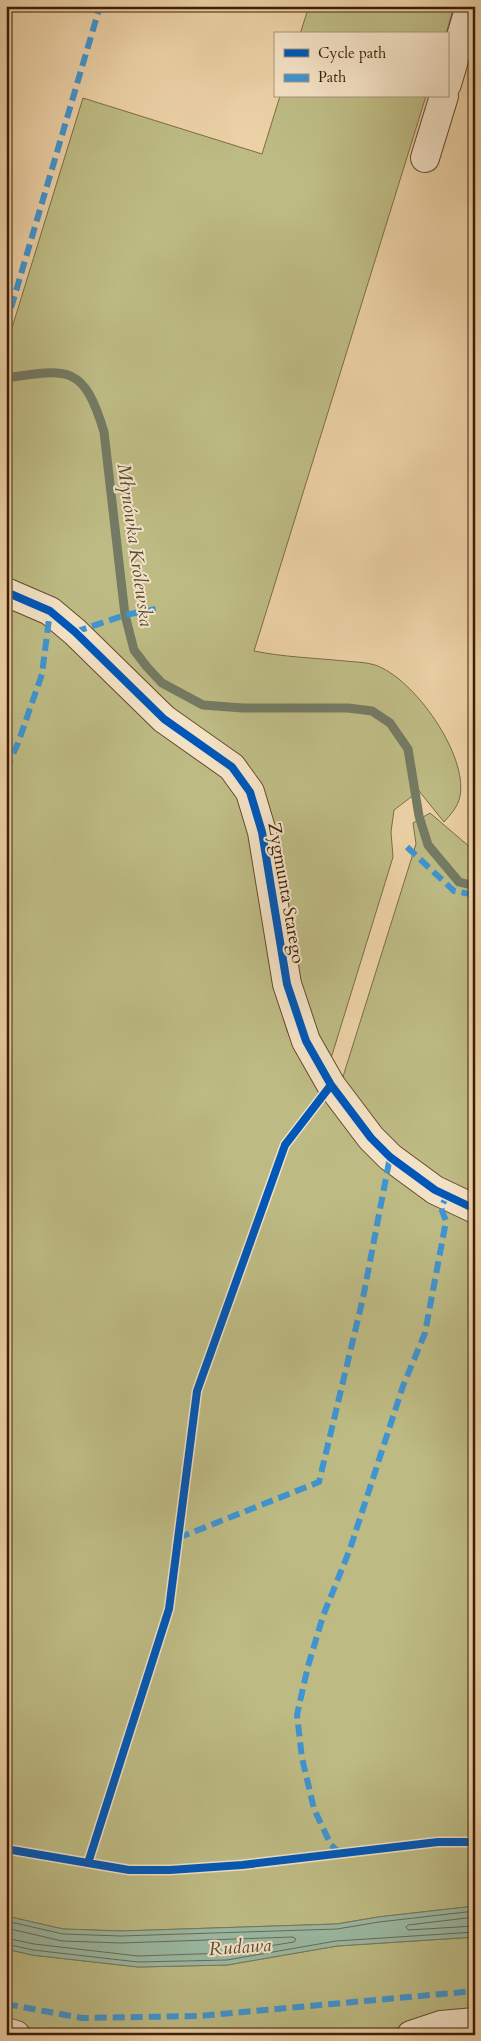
<svg xmlns="http://www.w3.org/2000/svg" width="481" height="2041" viewBox="0 0 481 2041" font-family="Cardo,serif">
<style>
.green{fill:#bdba83;stroke:#7c6c44}
.water{fill:#9ab8a2;stroke:#747a63}
.lines{fill:none;stroke-linecap:round;stroke-linejoin:round}
.shore{stroke:#6b6a54;stroke-width:1}
.stream{stroke:#747a63;stroke-width:9}
.minor-casing{stroke:#684a2d;stroke-width:30}
.minor{stroke:#f3e1c5;stroke-width:28}
.quiet{stroke:#3f94d1;stroke-width:6;stroke-dasharray:12 6;stroke-linecap:butt}
.cycleway-casing{stroke:#f3e1c5;stroke-width:11}
.cycleway{stroke:#0057b8;stroke-width:8}
.labels{text-anchor:middle;dominant-baseline:central;stroke-width:4;stroke-linejoin:round;paint-order:stroke}
.street-label{font-size:18px;fill:#3c1d05;stroke:#f3e1c5}
.water-label{font-size:19px;font-style:italic;fill:#584c34;stroke:#f3e1c5}
</style>
<rect width="100%" height="100%" fill="#ecd1a6"/>
<filter id="stains"><feTurbulence type="fractalNoise" baseFrequency=".004" numOctaves="4"/><feColorMatrix values="0 0 0 0 .2 0 0 0 0 .09 0 0 0 0 .02 0 0 0 .5 -.17"/></filter>
<radialGradient id="worn" r=".72"><stop offset=".6" stop-color="#630" stop-opacity="0"/><stop offset="1" stop-color="#630" stop-opacity=".3"/></radialGradient>
<path class="green" d="M309,6H454L446,34H300Z
M280,96H426L254,651C283,657 315,658 345,661C354,662 366,662 375,665C414,678 468,755 460,796C458,807 451,814 444,822L419,791L394,810L391,832L393,857L328,1068L296,989L270,831L169,716L48,598L6,578V332L11,331L83,98L262,154Z
M6,603L55,624L219,770L239,797L262,878L271,972L287,1031L329,1099L475,1218V1906L378,1917L337,1924L121,1931L63,1929L6,1916Z
M430,813L471,848H475V1199L403,1158L341,1083L416,844L413,823Z
M475,1937V2014L433,2020L390,2035H37L6,2026V1949L32,1955L138,1967L227,1965L337,1946Z"/>
<path class="water" d="M475,1906V1937L337,1946L227,1965L138,1967L32,1955L6,1949V1916L63,1929L121,1931L337,1924L378,1917Z"/>
<g class="lines">
<path class="shore" d="M475,1917L408,1925L406,1927L408,1930L475,1926
M6,1921L63,1934L121,1936L337,1929L379,1922L475,1911
M6,1928L62,1941L121,1943L293,1937L296,1939L294,1942L226,1953L138,1956L34,1944L6,1938
M6,1944L33,1950L138,1962L227,1960L336,1941L475,1932"/>
<path class="stream" d="M6,378C70,368 84,366 104,432L125,615L134,650L147,667L162,683L203,705L243,708H348L372,711L390,723L408,749L419,816L428,845L459,882L475,886"/>
<g class="minor-casing">
<path id="minor" d="M447,84L470,6
M425,158L444,96
M6,592L50,611L75,632L164,719L232,767L250,792L262,832L287,984L306,1041L331,1085L371,1138L390,1157L435,1190L475,1209
M6,2032L16,2035
M411,2035L441,2025L475,2022"/>
</g>
<use href="#minor" class="minor"/>
<path class="quiet" d="M6,325L100,6
M75,632L125,615L161,608
M6,770L18,743L42,674L50,611
M407,847L454,891L475,895
M178,1538L319,1482L363,1298L390,1157
M340,1853L331,1845L314,1809L302,1758L297,1715L308,1666L323,1616L350,1549L403,1386L425,1333L446,1221L441,1208L447,1195
M6,2004L82,2018L199,2016L475,1991"/>
<g class="cycleway-casing">
<path id="cycleway" d="M6,592L50,611L75,632L164,719L232,767L250,792L262,832L287,984L306,1041L331,1085L371,1138L390,1157L435,1190L475,1209
M6,1849L129,1870H170L242,1865L438,1842H475
M88,1863L169,1609L197,1391L285,1145L331,1085"/>
</g>
<use href="#cycleway" class="cycleway"/>
</g>
<g class="labels">
<g class="street-label">
<text transform="translate(286 893) rotate(80)">Zygmunta Starego</text>
</g>
<g class="water-label">
<text transform="translate(135 545) rotate(82)">Młynówka Królewska</text>
<text transform="translate(240 1947) rotate(-4)">Rudawa</text>
</g>
</g>
<rect width="481" height="2041" fill="none" stroke="#ecd1a6" stroke-width="25"/>
<rect x="8" y="8" width="466" height="2026" fill="none" stroke="#3c1d05" stroke-width="2.5"/>
<rect x="12" y="12" width="456" height="2016" fill="none" stroke="#3c1d05"/>
<rect x="274" y="32" width="175" height="65" fill="#f3e1c5" stroke="#aa9378"/>
<rect x="284" y="49" width="25" height="8" fill="#0057b8" stroke="#aa9378"/>
<text x="318" y="58" font-size="15" fill="#3c1d05">Cycle path</text>
<rect x="284" y="74" width="25" height="8" fill="#3f94d1" stroke="#aa9378"/>
<text x="318" y="82" font-size="15" fill="#3c1d05">Path</text>
<rect width="100%" height="100%" filter="url(#stains)"/>
<rect width="100%" height="100%" fill="url(#worn)"/>
</svg>
